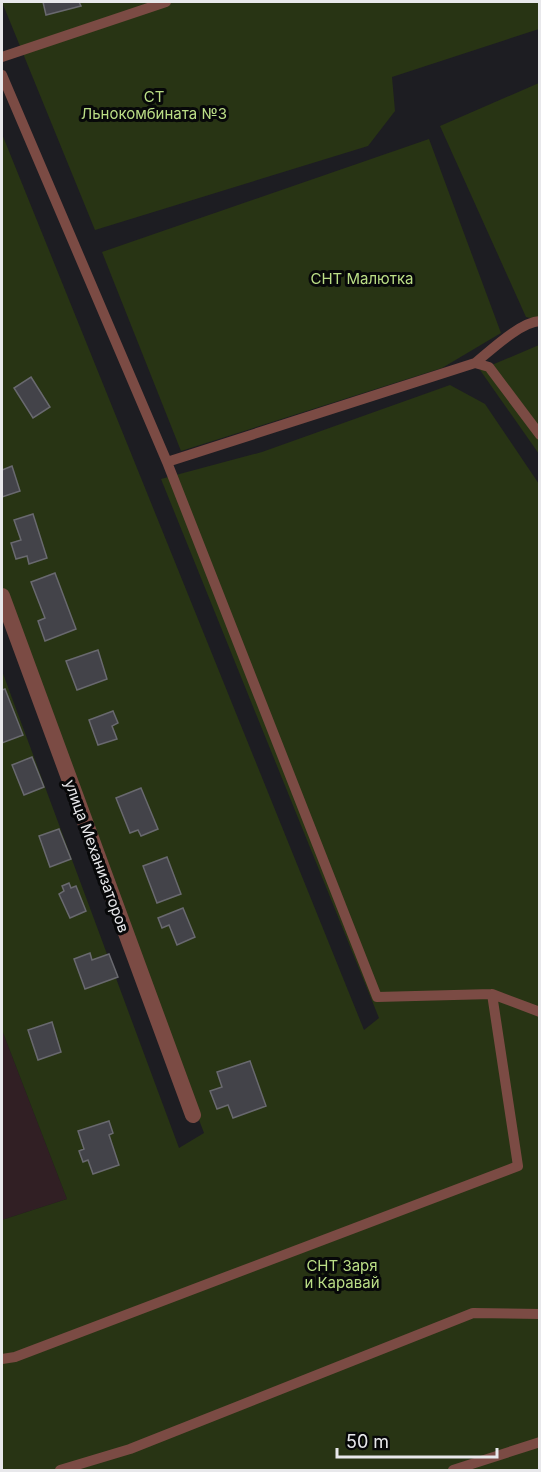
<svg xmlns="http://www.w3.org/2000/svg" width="541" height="1472" viewBox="0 0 541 1472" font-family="Inter,sans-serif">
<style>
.commercial{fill:#311f24}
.green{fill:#283414}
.building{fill:#434349;stroke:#69696f;stroke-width:1.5}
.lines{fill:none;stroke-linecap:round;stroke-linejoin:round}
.service{stroke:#7b4b44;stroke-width:10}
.minor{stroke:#7b4b44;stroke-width:16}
.labels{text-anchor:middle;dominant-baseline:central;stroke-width:6;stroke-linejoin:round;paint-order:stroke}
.park-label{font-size:15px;fill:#bbde86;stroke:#070809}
.street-label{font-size:15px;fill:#e8e8eb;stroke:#070809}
</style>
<rect width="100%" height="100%" fill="#1d1d22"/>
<path class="commercial" d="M2,1030L67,1199L2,1220Z"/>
<path class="green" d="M2,2H539V29L392,77L395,111L368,146L95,230Z
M539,83V320L526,317L440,126Z
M2,134L364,1030L379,1018L161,479L262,452L450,385L485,404L539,484V1470H2V1220L67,1199L2,1030V671L179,1148L204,1133L2,597Z
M429,139L501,333L442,368L181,451L102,252Z
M539,345V454L480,370Z"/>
<path class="building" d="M43,2H79L81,6L46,15Z
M31,377L50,407L33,418L14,388Z
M12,466L20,491L2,497V470Z
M33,514L47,558L29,564L27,556L16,559L11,543L21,540L14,520Z
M55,573L76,629L45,641L38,621L45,618L31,582Z
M98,650L107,679L77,690L66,661Z
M5,689L23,735L2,743V690Z
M113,711L118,723L112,726L117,739L98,745L89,720Z
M32,757L44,787L24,795L12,765Z
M141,788L158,829L141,836L138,830L130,833L116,798Z
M59,829L71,859L50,867L39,836Z
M167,857L181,894L157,903L143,866Z
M69,883L71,888L76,886L86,911L70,918L59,894L64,891L62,886Z
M183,908L195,937L177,945L169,925L162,928L158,918Z
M90,953L92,960L109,954L118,977L85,989L74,959Z
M52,1022L61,1052L38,1060L28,1030Z
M250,1061L266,1106L233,1118L228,1105L217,1109L210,1091L222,1087L217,1072Z
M109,1121L113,1133L109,1135L119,1165L93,1174L88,1160L83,1162L79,1151L84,1149L78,1131Z"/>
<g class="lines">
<path class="service" d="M2,57L166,2
M2,75L167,462L377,997L492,994L540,1012
M475,363L489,367L540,435
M167,462L475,363C490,351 520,322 540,321
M2,1359L15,1357L518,1166L492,994
M60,1470L130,1449L473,1313L540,1314
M453,1470L540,1442"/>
<path class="minor" d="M2,596L193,1115"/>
</g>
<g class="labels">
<g class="park-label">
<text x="154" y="96">СТ<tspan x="154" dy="17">Льнокомбината №3</tspan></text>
<text x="362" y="278">СНТ Малютка</text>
<text x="342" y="1265">СНТ Заря<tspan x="342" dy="17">и Каравай</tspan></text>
</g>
<g class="street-label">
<text transform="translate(97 856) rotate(70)">улица Механизаторов</text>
</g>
</g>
<rect width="541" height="1472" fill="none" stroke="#e8e8eb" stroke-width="6"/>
<path d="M337 1448v9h160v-9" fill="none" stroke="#e8e8eb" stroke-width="3"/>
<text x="346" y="1448" font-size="18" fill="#e8e8eb" stroke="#070809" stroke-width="4.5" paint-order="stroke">50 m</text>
</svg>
